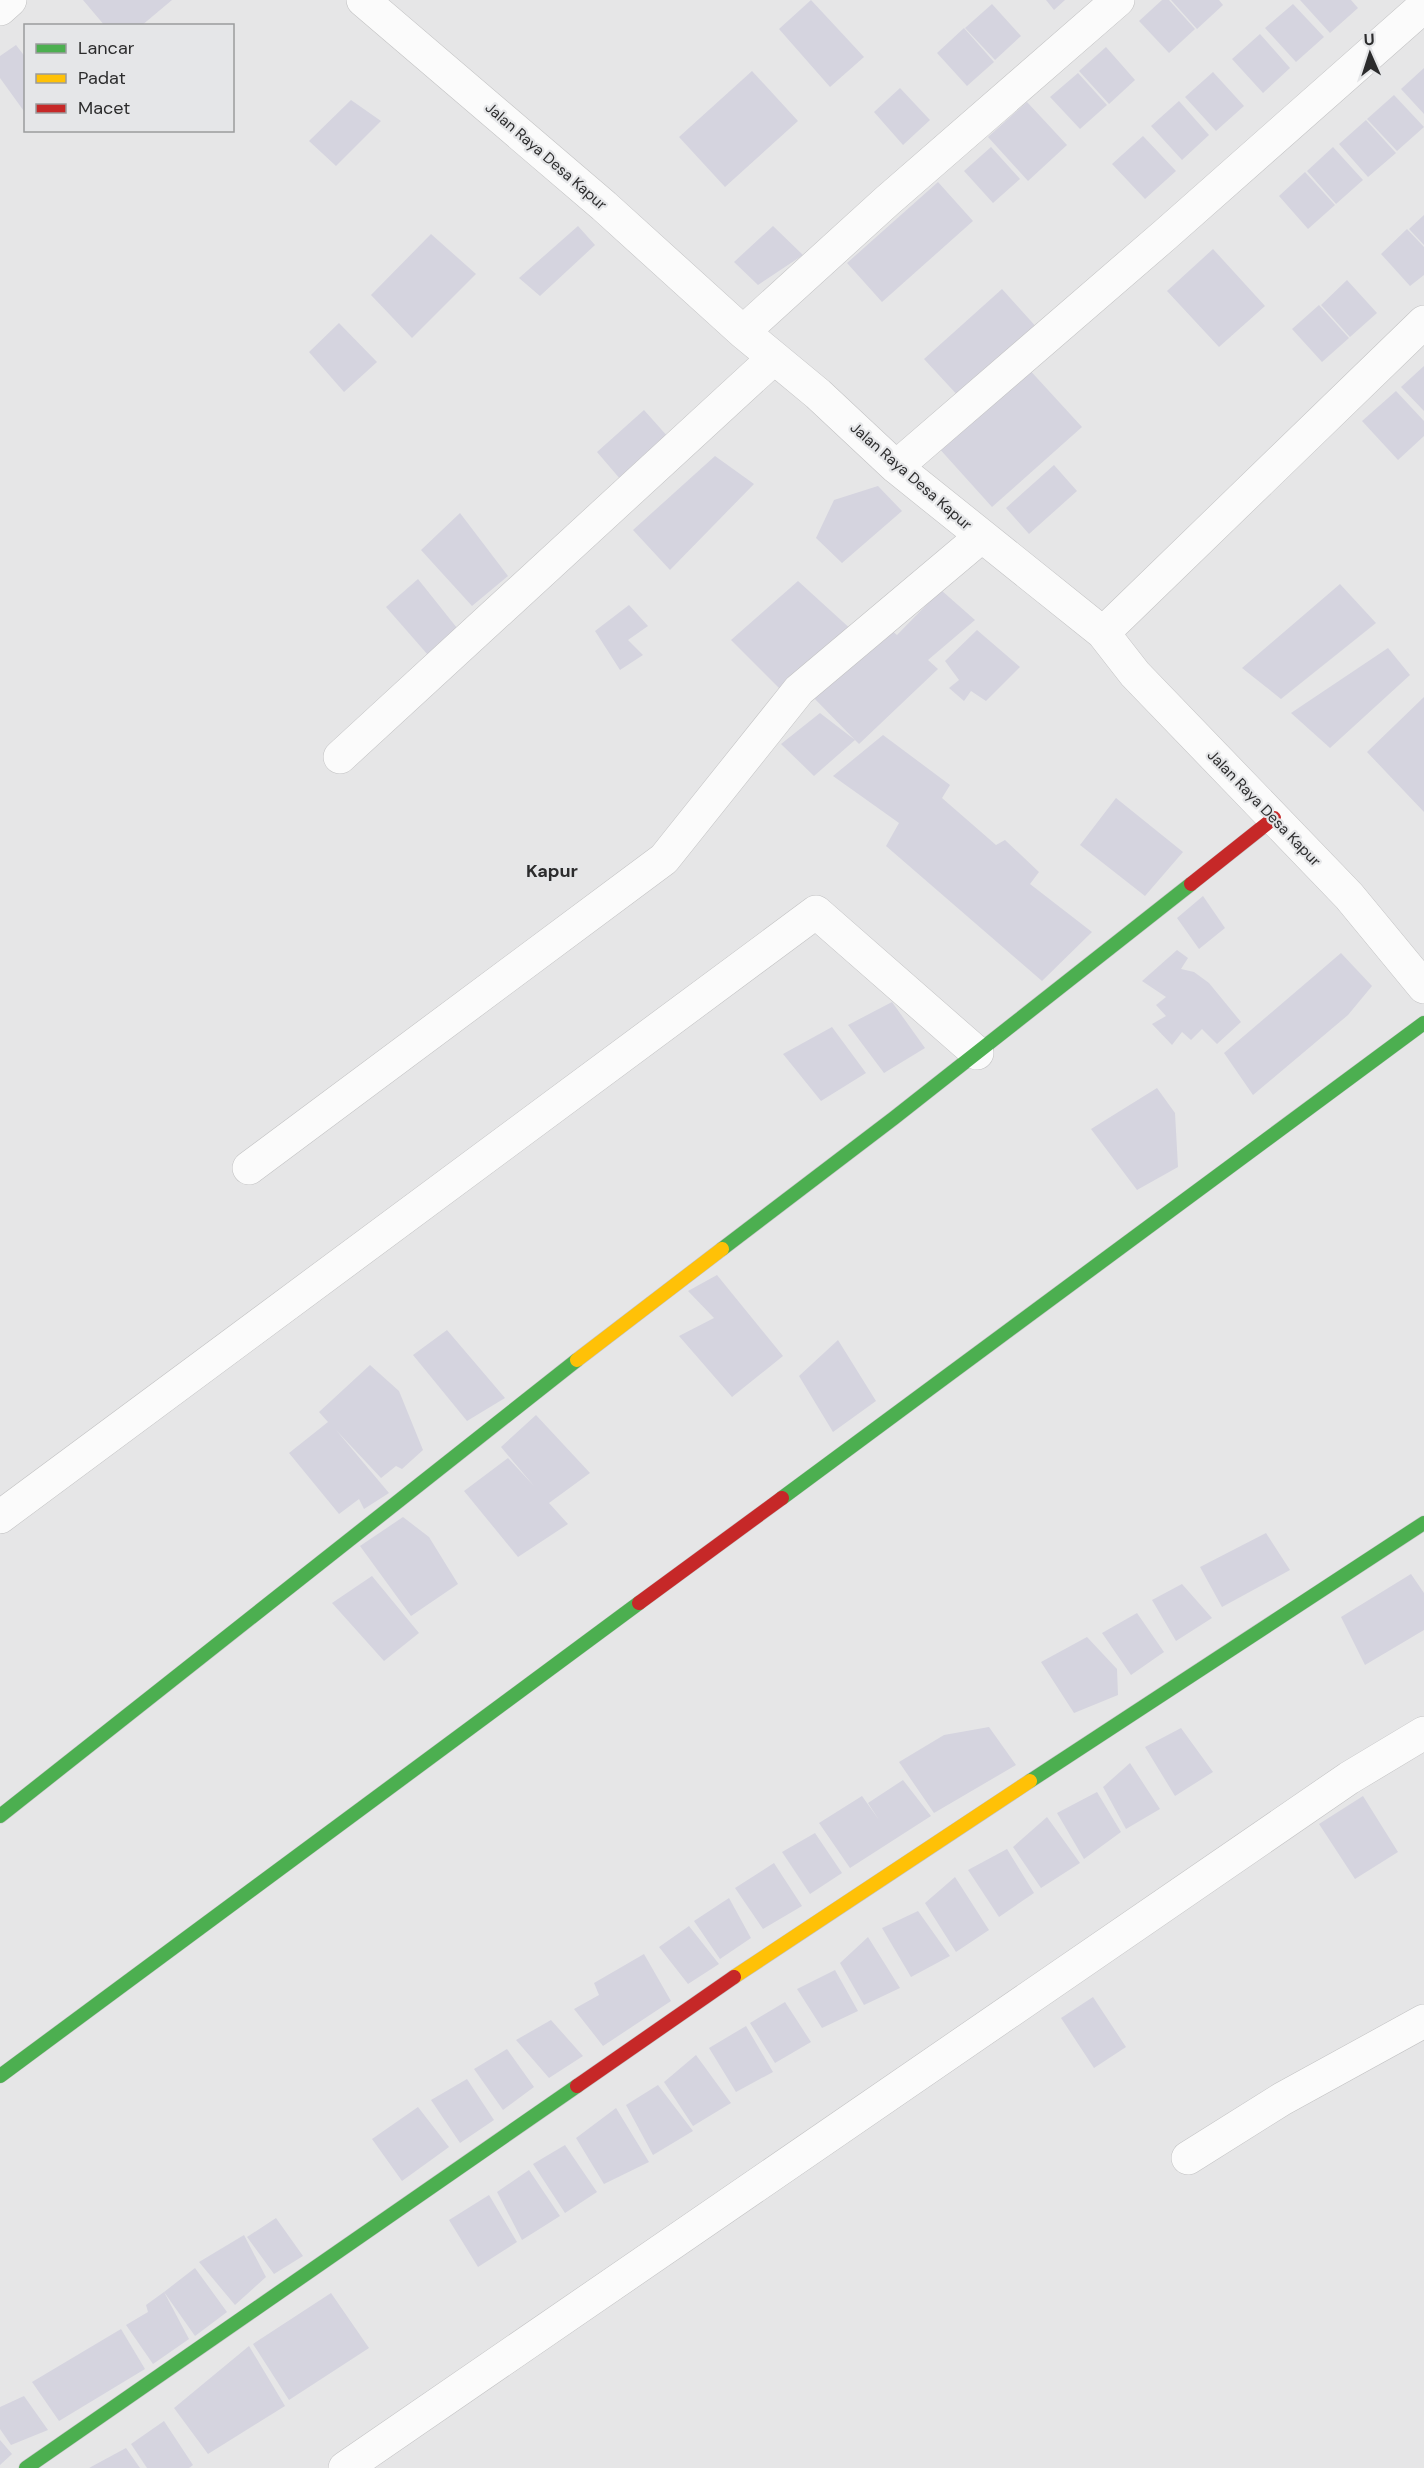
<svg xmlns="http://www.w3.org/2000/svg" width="1424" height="2468" viewBox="0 0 1424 2468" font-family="'DM Sans',sans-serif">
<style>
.building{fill:#d5d4df}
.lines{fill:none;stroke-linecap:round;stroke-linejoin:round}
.street-casing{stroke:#c2c2c3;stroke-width:34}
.fast-casing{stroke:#c2c2c3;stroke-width:15}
.slow-casing{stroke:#c2c2c3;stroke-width:15}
.jam-casing{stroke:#c2c2c3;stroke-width:15}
.street{stroke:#fbfbfb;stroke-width:33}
.fast{stroke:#4caf50;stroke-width:14}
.slow{stroke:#ffc107;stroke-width:14}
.jam{stroke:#c62828;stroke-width:14}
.labels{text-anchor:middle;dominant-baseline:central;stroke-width:4.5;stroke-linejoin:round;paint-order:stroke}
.street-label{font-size:15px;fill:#2c2c2d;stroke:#e5e6e8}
.quarter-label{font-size:18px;font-weight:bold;fill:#2c2c2d;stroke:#e5e6e8}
</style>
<rect width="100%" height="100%" fill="#e6e6e7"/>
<path class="building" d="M83,0H172L141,26H105Z
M811,0L864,57L830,87L779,29Z
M1046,0H1065L1054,10Z
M1162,0H1169L1195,29L1169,53L1139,21Z
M1171,0H1219L1223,5L1197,29Z
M1300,0H1351L1358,8L1330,33Z
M992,4L1021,36L995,60L965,28Z
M1293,4L1324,37L1296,62L1265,28Z
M964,28L994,62L967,86L937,53Z
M1260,34L1290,68L1263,93L1232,59Z
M16,45L26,58V114L0,78V56Z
M1106,47L1135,80L1109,104L1079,71Z
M1424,68V114L1401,89Z
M752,71L798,121L725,187L679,137Z
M1213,72L1244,106L1216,131L1185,97Z
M1078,73L1107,105L1080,129L1050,97Z
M900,88L930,120L903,145L874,112Z
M1394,95L1424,127L1397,151L1367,119Z
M351,100L381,121L336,166L309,141Z
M1179,101L1209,135L1182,160L1151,126Z
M1027,102L1067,145L1028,181L988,137Z
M1366,120L1396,153L1368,177L1339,144Z
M1143,136L1176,171L1145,199L1112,164Z
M991,147L1020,179L993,203L964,171Z
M1333,147L1363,180L1336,204L1307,171Z
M1305,172L1335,205L1308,229L1279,196Z
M938,182L973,221L882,302L847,263Z
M1424,215V245L1409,229Z
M578,226L595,245L540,296L519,278Z
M773,226L803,255L758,285L734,262Z
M1407,229L1424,247V275L1410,286L1381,254Z
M431,234L476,274L412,338L371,295Z
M1213,249L1265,306L1219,347L1167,291Z
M1347,280L1377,313L1350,337L1321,305Z
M1002,289L1039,330L961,399L924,359Z
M1319,305L1349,338L1322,362L1292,329Z
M339,323L377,362L344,392L309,352Z
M1026,366L1082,427L992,507L937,446Z
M1424,366V411L1401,387Z
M1396,391L1424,421V436L1398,460L1362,421Z
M644,410L669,438L621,480L597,452Z
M715,456L754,484L670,570L633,530Z
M1054,465L1077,491L1029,534L1006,508Z
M878,486L902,511L842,563L816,538L834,500Z
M460,513L508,576L472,606L421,550Z
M418,579L457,628L428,655L386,607Z
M798,581L854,632L781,690L731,640Z
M1340,584L1376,623L1281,699L1242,668Z
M941,590L975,620L928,660L938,669L859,744L855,740L814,776L781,744L820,713L855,740L812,696L891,630L897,635Z
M629,605L648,626L628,640L643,655L620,670L595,631Z
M977,630L1020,667L986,701L971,691L964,701L949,688L959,680L945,661Z
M1388,648L1410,675L1330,748L1291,713Z
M1424,697V812L1367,752Z
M883,735L950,785L942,798L996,845L1005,840L1039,872L1030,884L1092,932L1042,981L886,846L899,823L833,776Z
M1116,798L1183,852L1145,896L1080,845Z
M1203,896L1225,928L1199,949L1177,918Z
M1177,950L1188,958L1181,969L1194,972L1209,983L1241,1022L1217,1044L1202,1029L1191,1040L1182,1032L1172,1045L1152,1024L1166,1016L1156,1005L1166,997L1142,981Z
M1341,953L1372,986L1348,1015L1253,1095L1224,1053Z
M892,1002L925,1048L884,1073L848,1025Z
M832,1027L866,1073L821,1101L783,1054Z
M1157,1088L1175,1113L1178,1167L1137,1190L1091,1129Z
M717,1275L783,1356L732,1397L679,1336L714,1318L688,1291Z
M447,1330L505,1398L467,1421L413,1355Z
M838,1340L876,1401L833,1432L799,1376Z
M370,1365L399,1391L423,1450L402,1469L396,1466L381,1478L336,1430L389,1493L364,1509L359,1499L339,1514L289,1453L328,1422L319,1412Z
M536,1415L590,1473L549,1503L568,1524L518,1557L464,1491L508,1458L534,1486L501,1447Z
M403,1517L429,1537L458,1584L411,1616L360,1546Z
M1266,1533L1290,1570L1222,1607L1200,1567Z
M1411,1574L1424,1593V1630L1365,1665L1341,1617Z
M372,1576L419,1633L384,1661L332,1603Z
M1182,1584L1212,1618L1176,1641L1152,1600Z
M1137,1613L1164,1652L1131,1675L1102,1633Z
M1087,1637L1117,1669L1118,1695L1074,1713L1041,1662Z
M989,1727L1016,1765L934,1813L899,1762L944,1735Z
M1181,1728L1213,1772L1175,1796L1145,1747Z
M1130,1763L1160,1809L1126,1829L1103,1787Z
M903,1780L931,1816L850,1868L819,1823L862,1796L879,1820L868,1803Z
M1097,1792L1121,1832L1084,1859L1057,1813Z
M1363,1796L1398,1852L1355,1879L1319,1824Z
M1047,1817L1080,1863L1041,1888L1013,1847Z
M815,1833L842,1873L810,1894L782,1852Z
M1007,1849L1034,1893L999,1917L968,1870Z
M774,1863L802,1906L763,1929L735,1888Z
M955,1877L989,1930L956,1952L925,1903Z
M729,1898L751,1938L720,1959L694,1921Z
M918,1911L950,1956L911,1977L882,1928Z
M689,1926L719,1964L688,1984L659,1947Z
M868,1937L900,1988L864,2005L840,1963Z
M644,1954L671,2001L603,2046L574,2009L599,1995L594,1983Z
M835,1970L858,2011L822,2028L797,1989Z
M1093,1997L1126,2047L1094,2068L1061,2018Z
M785,2002L811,2042L775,2063L750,2023Z
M551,2020L583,2056L549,2078L516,2040Z
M746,2026L773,2072L736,2092L709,2048Z
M507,2049L534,2087L503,2110L474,2069Z
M696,2055L731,2103L693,2126L664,2082Z
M467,2079L494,2120L460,2143L431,2100Z
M658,2085L693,2131L653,2155L626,2105Z
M418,2107L449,2147L402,2181L372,2139Z
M616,2108L649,2162L604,2184L576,2138Z
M565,2145L597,2192L565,2213L533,2164Z
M529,2170L560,2216L522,2240L497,2192Z
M489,2195L517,2242L478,2267L449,2220Z
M276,2218L303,2256L274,2274L247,2237Z
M244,2235L266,2277L235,2305L199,2262Z
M195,2268L227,2312L195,2336L164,2292Z
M164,2292L189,2339L153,2364L126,2325L148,2312L146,2305Z
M331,2293L369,2348L289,2400L253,2344Z
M121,2329L145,2369L59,2421L32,2382Z
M249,2346L285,2406L208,2454L174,2408Z
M24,2396L48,2430L11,2445L0,2429V2407Z
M164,2421L193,2465L189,2468H147L131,2444Z
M0,2440L12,2454L0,2465Z
M126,2448L140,2468H89Z"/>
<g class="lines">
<g class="street-casing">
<path id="street" d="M363,0L604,206L743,332L818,394L896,467L1103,633L1135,674L1349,896L1424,987
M0,9L10,0
M743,332L887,201L1118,0
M896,467L1166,234L1424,6
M1103,633L1424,322
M340,757L774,358
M249,1168L664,859L799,690L982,536
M0,1517L816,912L977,1053
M1188,2158L1282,2099L1424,2021
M345,2468L1349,1778L1424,1733"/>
</g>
<g class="fast-casing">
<path id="fast" d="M722,1249L894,1118L1191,884
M782,1498L1424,1023
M1030,1781L1424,1523
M0,1816L577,1360
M0,2076L639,1603
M26,2468L577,2086"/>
</g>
<g class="slow-casing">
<path id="slow" d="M577,1360L722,1249
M734,1977L1030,1781"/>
</g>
<g class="jam-casing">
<path id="jam" d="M1191,884L1274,818
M639,1603L782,1498
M577,2086L734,1977"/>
</g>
<use href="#street" class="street"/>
<use href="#fast" class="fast"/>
<use href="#slow" class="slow"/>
<use href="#jam" class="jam"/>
</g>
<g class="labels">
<g class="street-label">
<text transform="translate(546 156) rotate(41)">Jalan Raya Desa Kapur</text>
<text transform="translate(911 476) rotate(41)">Jalan Raya Desa Kapur</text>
<text transform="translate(1264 808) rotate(46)">Jalan Raya Desa Kapur</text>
</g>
<g class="quarter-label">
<text x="552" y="871">Kapur</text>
</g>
</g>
<rect x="24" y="24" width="210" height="108" fill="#e5e6e8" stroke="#9b9c9d" stroke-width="1.5"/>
<rect x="36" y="44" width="30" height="9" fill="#4caf50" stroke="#9b9c9d" stroke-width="1.5"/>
<text x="78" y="54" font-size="18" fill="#2c2c2d">Lancar</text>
<rect x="36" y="74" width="30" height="9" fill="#ffc107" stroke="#9b9c9d" stroke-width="1.5"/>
<text x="78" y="84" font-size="18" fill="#2c2c2d">Padat</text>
<rect x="36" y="104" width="30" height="9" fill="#c62828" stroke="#9b9c9d" stroke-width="1.5"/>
<text x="78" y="114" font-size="18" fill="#2c2c2d">Macet</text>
<g transform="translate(1370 54) rotate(357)" stroke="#e5e6e8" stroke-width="4.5" paint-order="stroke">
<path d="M0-4.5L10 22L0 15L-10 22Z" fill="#2c2c2d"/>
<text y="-9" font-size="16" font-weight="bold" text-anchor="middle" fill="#2c2c2d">U</text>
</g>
</svg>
